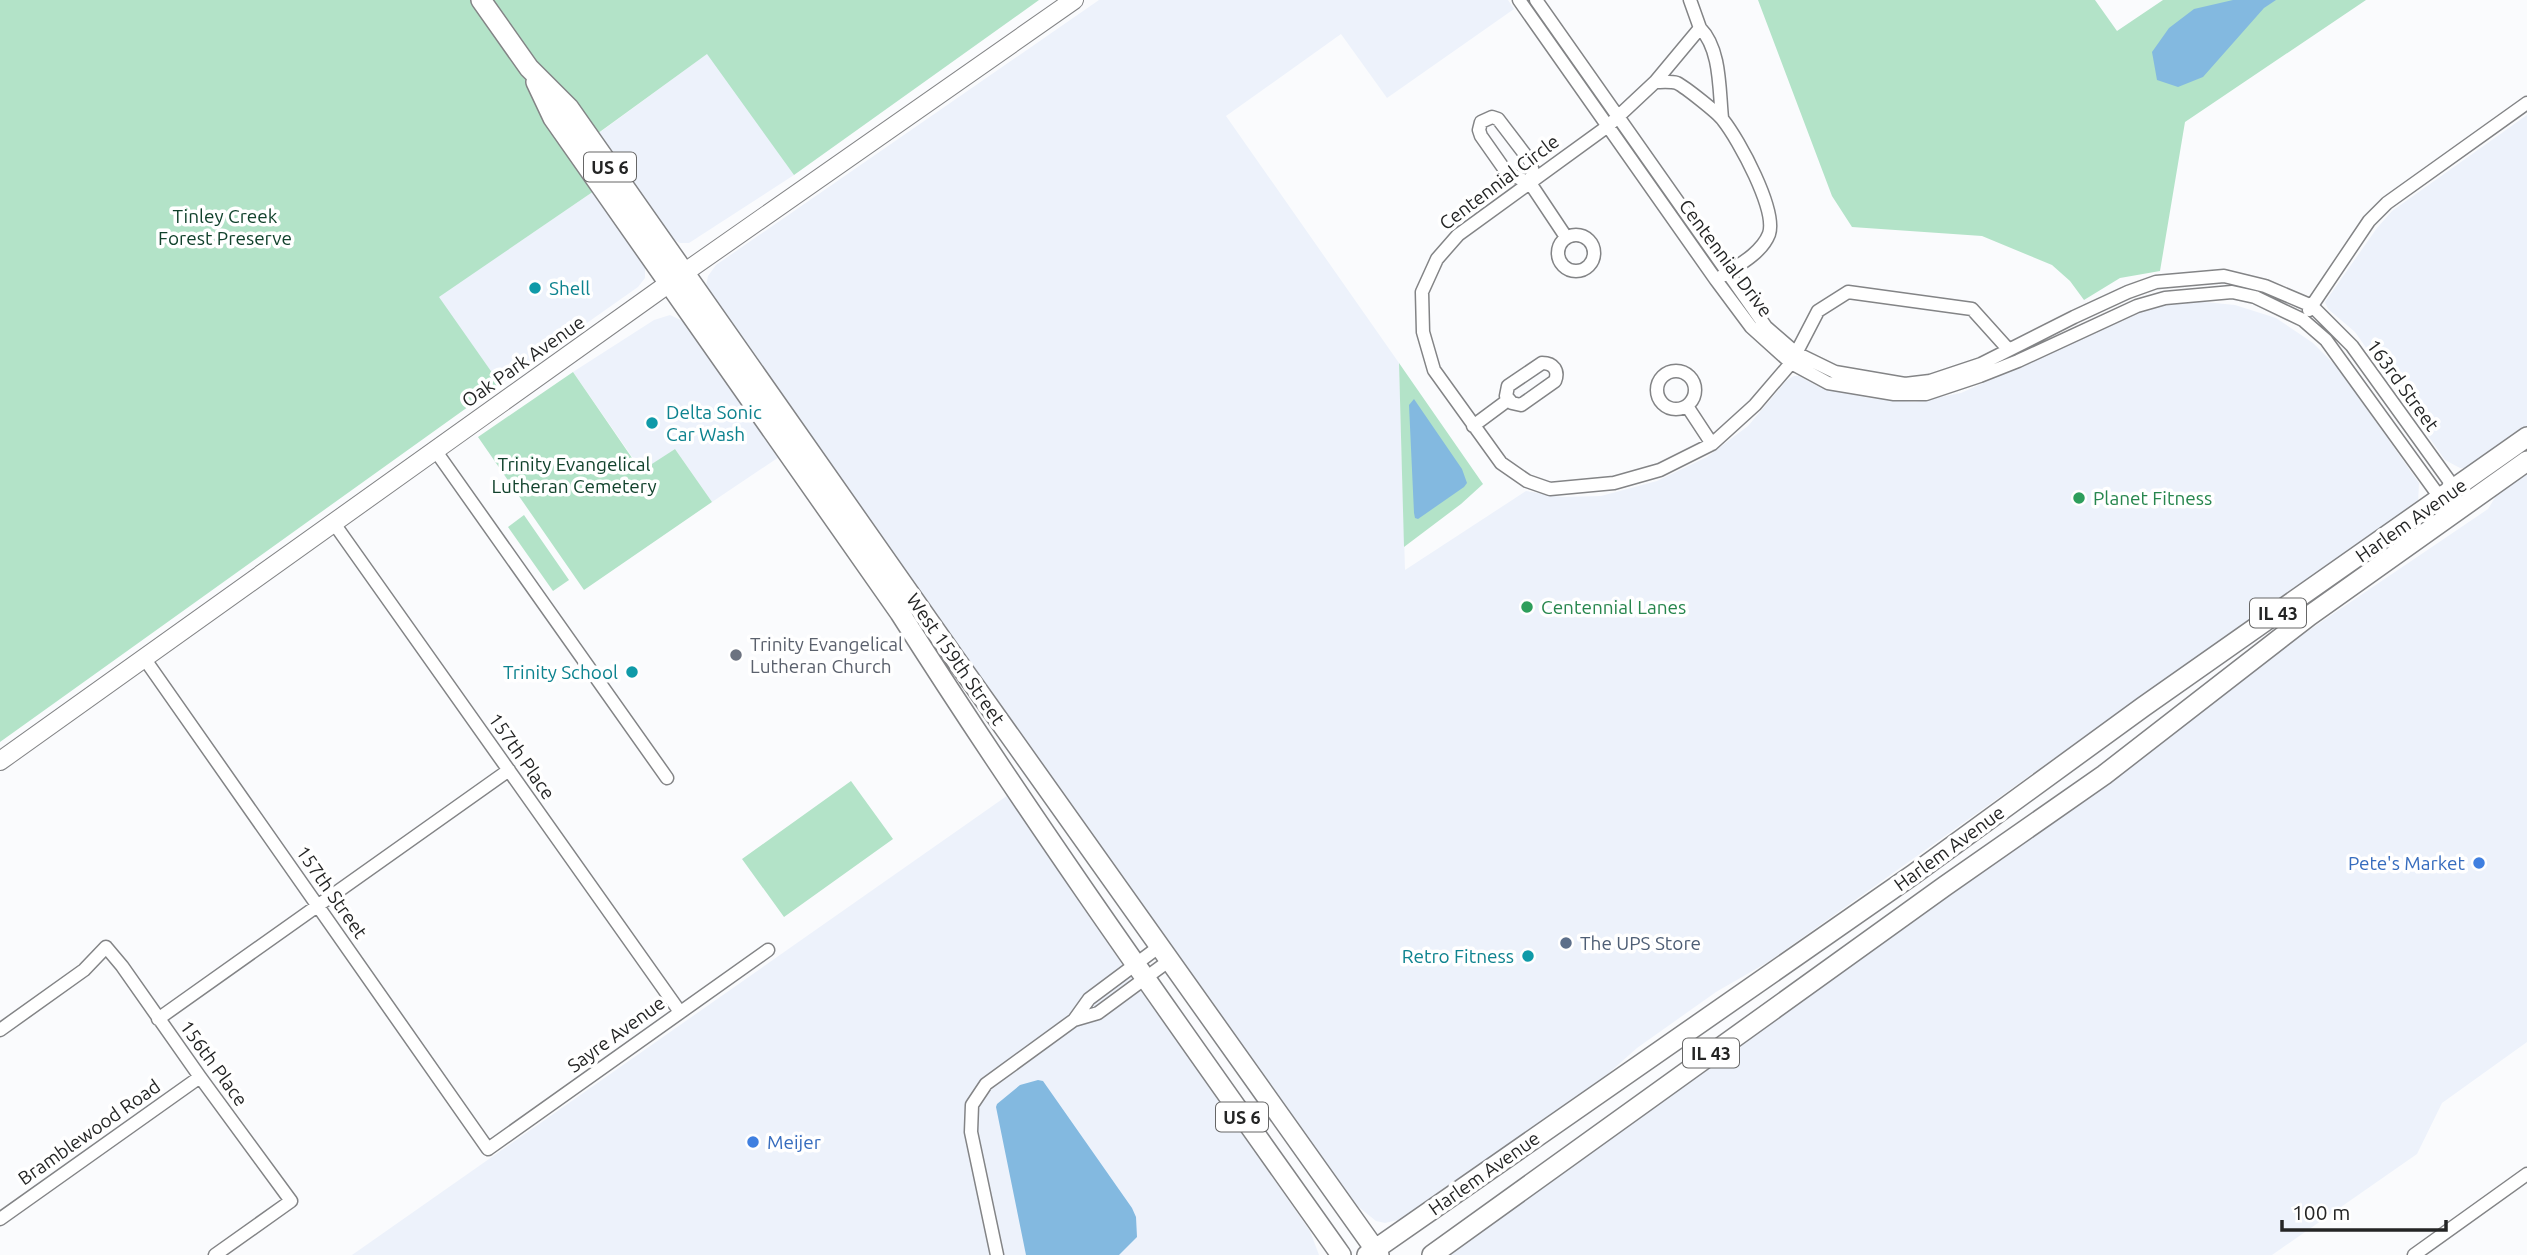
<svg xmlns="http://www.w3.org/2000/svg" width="2527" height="1255" viewBox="0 0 2527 1255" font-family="Ubuntu,sans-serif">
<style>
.built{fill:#edf2fb}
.green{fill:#b3e3c8}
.water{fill:#83b9e0}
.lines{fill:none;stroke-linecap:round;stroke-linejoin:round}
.street-casing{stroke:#838486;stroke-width:15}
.secondary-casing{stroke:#838486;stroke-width:20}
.primary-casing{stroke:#838486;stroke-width:22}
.street{stroke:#fff;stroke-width:12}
.secondary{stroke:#fff;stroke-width:18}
.primary{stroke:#fff;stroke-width:19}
.culture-dot{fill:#0f9aa8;stroke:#fff;stroke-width:2.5}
.leisure-dot{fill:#2e9e5b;stroke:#fff;stroke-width:2.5}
.worship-dot{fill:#6b7280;stroke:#fff;stroke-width:2.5}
.shop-dot{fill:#3f7fe0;stroke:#fff;stroke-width:2.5}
.service-dot{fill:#5c6f8a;stroke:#fff;stroke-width:2.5}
.labels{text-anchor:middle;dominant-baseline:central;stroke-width:7;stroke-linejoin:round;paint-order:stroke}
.shield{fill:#fff;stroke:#666;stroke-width:2}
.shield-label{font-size:18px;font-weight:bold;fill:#242525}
.street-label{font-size:19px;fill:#242525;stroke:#fff}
.park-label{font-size:19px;fill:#11422c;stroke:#fff}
.culture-label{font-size:19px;fill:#0d838f;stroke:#fff;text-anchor:start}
.leisure-label{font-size:19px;fill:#27864d;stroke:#fff;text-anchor:start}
.worship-label{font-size:19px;fill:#5b616d;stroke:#fff;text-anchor:start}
.shop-label{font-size:19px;fill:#366cbe;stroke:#fff;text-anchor:end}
.service-label{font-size:19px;fill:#4e5e75;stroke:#fff;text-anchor:start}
</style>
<rect width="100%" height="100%" fill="#fafbfd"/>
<path class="built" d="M1099,0H1508L1514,9L1387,98L1341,34L1226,116L1399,363L1405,570L1526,491L1562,497L1601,496L1657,481L1707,457L1748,426L1787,380L1794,376H1799L1821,388L1869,398L1915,402L1961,393L2140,313L2166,305L2195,301L2235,305L2276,318L2313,343L2338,368L2419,483L2418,504L2208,656L2053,759L1768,962L1716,992L1637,1048L1593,1087L1402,1219L1385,1223L1376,1221L1355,1204L707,294L706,286L708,276L716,265Z
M708,53L794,175L689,243H680L671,238L595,136Z
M2527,115V429L2473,468H2460L2445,460L2355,332L2328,309L2325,302L2377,228L2392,211Z
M594,191L645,265V278L638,287L500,384L438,297Z
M670,315L685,322L779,457L712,502L675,449L642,471L573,372L654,320Z
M2527,474V1042L2442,1103L2417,1154L2272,1255H1445L2125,771L2200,709L2274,654L2488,509L2496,496Z
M1011,793L1082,905L1310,1231L1319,1255H352Z"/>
<path class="green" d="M0,0H1039L794,175L707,54L568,155L594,191L439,297L500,384L0,742Z
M1758,0H2095L2117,31L2163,0H2366L2185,122L2160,271L2120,278L2084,300L2070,281L2052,265L1982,236L1852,227L1832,196Z
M1399,363L1483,484L1461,504L1404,547Z
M573,372L641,471L675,449L712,502L584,590L478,437Z
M524,515L569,580L553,591L508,527Z
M851,781L893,839L784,917L742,859Z"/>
<path class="water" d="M2233,0H2276L2264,8L2203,77L2178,87L2157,80L2152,52L2169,28L2194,9Z
M1414,399L1462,469L1467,483L1464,487L1418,519L1415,518L1414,513L1409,405Z
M1038,1080L1043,1081L1050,1091L1132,1208L1136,1217L1137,1237L1119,1255H1026L996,1107L997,1104L1020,1085Z"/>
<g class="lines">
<g class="street-casing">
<path id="street" d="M1519,0L1716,280L1751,327L1791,363L1828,383L1894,394H1926L1980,376L2018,361L2137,306L2165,298L2232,292L2255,297L2303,320L2326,340L2436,492L2446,494L2457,511
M1536,0L1766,327L1796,353L1835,372L1905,384L1930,381L1981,364L2074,317L2128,292L2156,282L2224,276L2265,286L2312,306L2352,346L2450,482L2446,494
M1690,0L1700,28
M1655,82L1700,28C1721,49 1719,90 1722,118
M1492,117L1498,119L1530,161L1533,172L1530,183L1507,173L1481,136L1479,130L1481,122Z
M1530,183L1566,237
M1558 253a18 18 0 1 1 36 0a18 18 0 1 1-36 0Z
M1716,280C1733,268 1761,255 1769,234C1777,210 1739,140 1723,120C1718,113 1685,87 1677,83C1671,81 1661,82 1655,82L1608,126L1458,235L1437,259L1422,292L1423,332L1434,370L1501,463L1527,481L1550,489L1614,483L1660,470L1712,444L1755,405L1791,363L1818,311L1848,292L1972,309L2008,349
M2309,310L2369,221L2387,203L2527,103
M1542,363C1554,363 1559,371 1555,381L1521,405L1512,403L1506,396L1508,386Z
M1657 390a19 19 0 1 1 38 0a19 19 0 1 1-38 0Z
M1687,406L1712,444
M1473,426L1508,400
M435,450L667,778
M333,522L680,1012
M144,658L488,1149L768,950
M158,1019L509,770
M1074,1020L1098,1013L1170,960
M0,1030L84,970L106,947L122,966L200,1077L291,1201L215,1255
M0,1219L200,1077
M997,1255L971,1132L972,1105L986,1084L1074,1020L1089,999L1160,946
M2414,1255L2527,1174"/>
</g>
<g class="secondary-casing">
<path id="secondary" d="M0,761L668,284L1074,0"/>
</g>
<g class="primary-casing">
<path id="primary" d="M481,0L529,68L569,108L954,657L1379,1255
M536,82L553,118L900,613C1039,832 1191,1043 1341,1255
M1367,1255L1914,874L2143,707L2527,437
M1432,1255L1945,886L2104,775L2309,616L2527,461"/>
</g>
<use href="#street" class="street"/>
<use href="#secondary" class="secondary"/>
<use href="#primary" class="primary"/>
</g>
<g class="culture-dot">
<circle cx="535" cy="288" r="7"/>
<circle cx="652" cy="423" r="7"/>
<circle cx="632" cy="672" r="7"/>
<circle cx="1528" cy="956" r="7"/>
</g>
<g class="leisure-dot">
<circle cx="2079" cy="498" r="7"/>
<circle cx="1527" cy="607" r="7"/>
</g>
<circle class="worship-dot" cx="736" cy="655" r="7"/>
<g class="shop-dot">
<circle cx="2479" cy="863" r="7"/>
<circle cx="753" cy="1142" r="7"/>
</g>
<circle class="service-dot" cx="1566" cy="943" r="7"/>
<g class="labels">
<g class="shield">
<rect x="584" y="152.5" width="52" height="29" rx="5"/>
<rect x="2250" y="598.5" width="56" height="29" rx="5"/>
<rect x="1683" y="1038.5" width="56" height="29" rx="5"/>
<rect x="1216" y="1102.5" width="52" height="29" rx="5"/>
</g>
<g class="shield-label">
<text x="610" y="167">US 6</text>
<text x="2278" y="613">IL 43</text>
<text x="1711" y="1053">IL 43</text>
<text x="1242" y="1117">US 6</text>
</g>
<g class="street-label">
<text transform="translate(1499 182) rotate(-37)">Centennial Circle</text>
<text transform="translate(1726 258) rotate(53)">Centennial Drive</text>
<text transform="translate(523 361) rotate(-35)">Oak Park Avenue</text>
<text transform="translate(2403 385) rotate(54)">163rd Street</text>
<text transform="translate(2411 520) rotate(-35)">Harlem Avenue</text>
<text transform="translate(956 659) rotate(55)">West 159th Street</text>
<text transform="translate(522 756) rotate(55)">157th Place</text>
<text transform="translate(1949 848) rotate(-36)">Harlem Avenue</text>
<text transform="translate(332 892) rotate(55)">157th Street</text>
<text transform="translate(616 1034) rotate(-36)">Sayre Avenue</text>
<text transform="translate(214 1063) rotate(54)">156th Place</text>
<text transform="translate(89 1132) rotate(-35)">Bramblewood Road</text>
<text transform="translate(1484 1173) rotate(-35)">Harlem Avenue</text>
</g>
<g class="park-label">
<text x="225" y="216">Tinley Creek<tspan x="225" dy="22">Forest Preserve</tspan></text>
<text x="574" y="464">Trinity Evangelical<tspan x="574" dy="22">Lutheran Cemetery</tspan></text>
</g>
<g class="culture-label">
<text x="549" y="288">Shell</text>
<text x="666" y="412">Delta Sonic<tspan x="666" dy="22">Car Wash</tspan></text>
<text x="618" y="672" text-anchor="end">Trinity School</text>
<text x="1514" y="956" text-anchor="end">Retro Fitness</text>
</g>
<g class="leisure-label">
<text x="2093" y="498">Planet Fitness</text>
<text x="1541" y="607">Centennial Lanes</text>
</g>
<g class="worship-label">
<text x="750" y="644">Trinity Evangelical<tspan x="750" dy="22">Lutheran Church</tspan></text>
</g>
<g class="shop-label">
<text x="2465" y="863">Pete's Market</text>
<text x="767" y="1142" text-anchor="start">Meijer</text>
</g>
<g class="service-label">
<text x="1580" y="943">The UPS Store</text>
</g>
</g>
<path d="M2282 1220v10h164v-10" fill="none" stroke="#242525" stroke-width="3.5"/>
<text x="2292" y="1220" font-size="21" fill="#242525" stroke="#ffffff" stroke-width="5" paint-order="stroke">100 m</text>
</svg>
